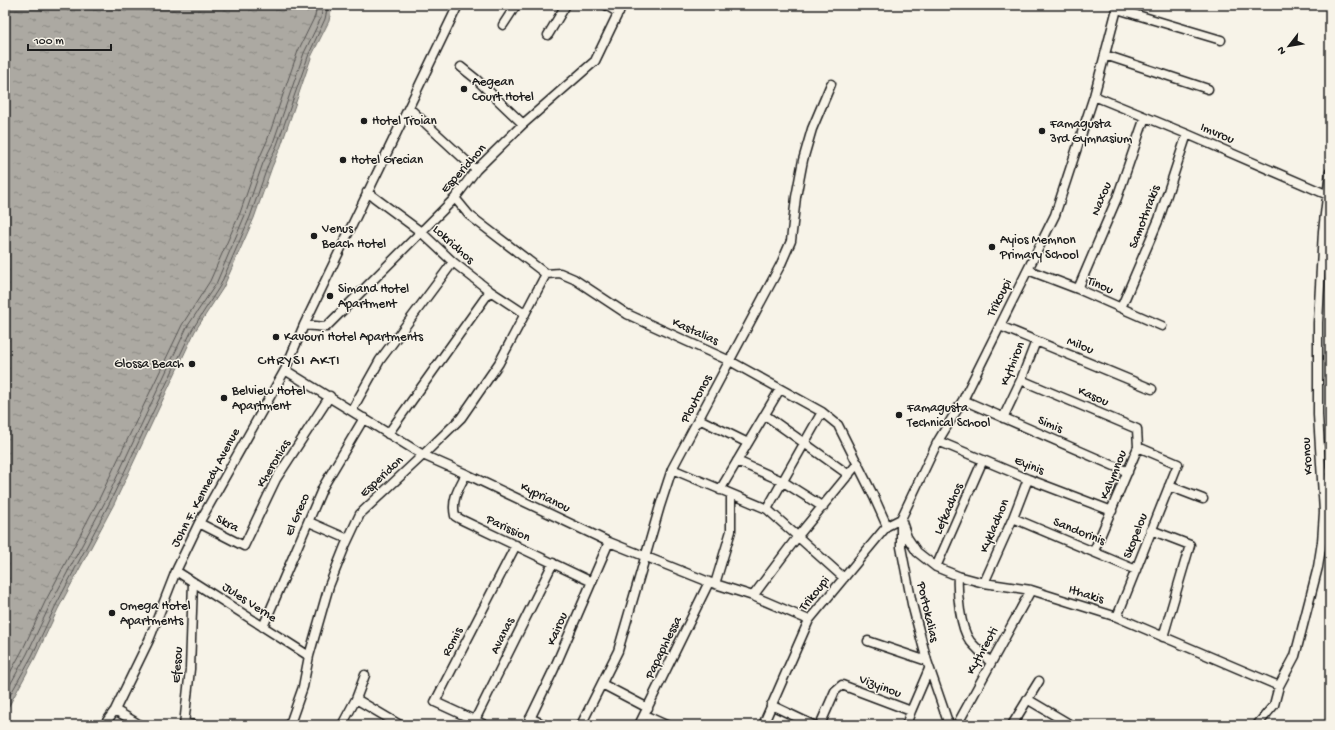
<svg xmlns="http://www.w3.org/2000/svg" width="1335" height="730" viewBox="0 0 1335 730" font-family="'Gochi Hand',sans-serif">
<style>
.water{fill:url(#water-ripples);stroke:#72716c}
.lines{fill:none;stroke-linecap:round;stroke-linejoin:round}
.shore{stroke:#565452;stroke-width:1}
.minor-casing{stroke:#1c1c1c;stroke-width:11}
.minor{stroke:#f7f3e8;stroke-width:8}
.poi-dot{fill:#1c1c1c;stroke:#f7f3e8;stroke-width:1.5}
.labels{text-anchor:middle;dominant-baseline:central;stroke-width:3;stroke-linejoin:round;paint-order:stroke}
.poi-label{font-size:13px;fill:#1c1c1c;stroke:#f7f3e8;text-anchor:start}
.street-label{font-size:13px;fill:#1c1c1c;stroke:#f7f3e8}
.quarter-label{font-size:15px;letter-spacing:1px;fill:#1c1c1c;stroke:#f7f3e8}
</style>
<defs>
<pattern id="water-ripples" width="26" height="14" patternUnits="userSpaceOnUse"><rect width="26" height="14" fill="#aca9a2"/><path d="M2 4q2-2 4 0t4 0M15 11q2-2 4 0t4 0" fill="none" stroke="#8b8983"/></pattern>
</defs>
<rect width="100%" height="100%" fill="#f7f3e8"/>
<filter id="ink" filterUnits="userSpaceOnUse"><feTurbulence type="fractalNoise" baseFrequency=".025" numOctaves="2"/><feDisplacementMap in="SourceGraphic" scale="8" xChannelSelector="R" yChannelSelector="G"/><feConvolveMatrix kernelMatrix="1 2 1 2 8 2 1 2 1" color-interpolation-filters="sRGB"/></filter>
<g filter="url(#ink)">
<path class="water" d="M5,5H332L329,21L312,55L281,146L272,167L254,218L223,288L195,331L114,504L58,609L35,658L5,713Z"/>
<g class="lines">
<path class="shore" d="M5,682L22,651L45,602L100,497L182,325L210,281L240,213L258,161L267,141L298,51L315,16L317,5
M5,694L27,654L50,605L106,500L187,327L216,284L245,215L263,163L273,143L304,53L321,18L323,5
M5,704L32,656L55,607L110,502L192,330L220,286L250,217L268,165L277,145L309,54L325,19L328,5"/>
<g class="minor-casing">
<path id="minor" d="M606,5L619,13
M1117,9L1221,40
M503,25L516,5
M548,35L566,5
M1105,55L1208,89
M461,67L476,79L523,124
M1094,96L1187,134L1328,195
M409,108L476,170
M367,192L421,232L453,262L490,291L525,314
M455,198L469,215L546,274L560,273L574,279L627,314L730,361L822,412L838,425L874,497L887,526
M1028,270L1078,289L1162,326
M1078,289L1117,198L1145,117
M1121,308L1159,219L1187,134
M304,325L326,327L455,198L476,170L523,124L595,61L622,5
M1000,326L1152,389
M285,370L423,455L466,474L609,542L709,582L753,596L809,620
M1021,380L1137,429L1138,447
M963,400L1128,472
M352,410L380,360L453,262
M765,415L849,475
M1003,418L1021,380L1036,341
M699,419L748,443
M388,434L490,291
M938,441L1028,479L1112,511
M737,461L782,481L823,507
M672,469L767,509L844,578
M466,474C459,488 451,499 455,516L460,519L592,582
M1169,486L1203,499
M720,490L780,389
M767,509L822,412
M1013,518L1136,570
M309,522L348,539
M199,523L244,546L276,479L330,396
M1151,530L1190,545L1163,637
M1094,551L1138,447L1178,464L1117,617
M936,567L983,460
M176,571L309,656
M958,576C957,593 960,628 970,641C976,648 984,655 990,662
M984,583L1013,518L1028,479
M715,584L731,531V495
M753,596L798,536L858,463
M263,627L323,487L364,418
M868,641L927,661
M602,684L648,708
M356,699L400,725
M1027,699L1071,725
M771,705L813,725
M115,710L140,725
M644,715L666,725
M530,718L545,725
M475,720L553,563
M184,723L194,725
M104,725L115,710L149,640L176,571L199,523L285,370L304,325L458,5
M184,725L190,669L193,582
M288,725L291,721L303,687L309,656L329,586L345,546L360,514L423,455L461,418L499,363L546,274
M342,725L356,699L365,675
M485,725L435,702L516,545
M527,725L554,669L609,542
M581,725L618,651L660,506L672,469L781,264L791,241L796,197L803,160L812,129L831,84
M639,725L709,582
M763,725L809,620L887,526L901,519L907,537L917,552L936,567L958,576L984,583L1031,590L1117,617L1279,686
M820,725L835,691L842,685L911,711
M906,725L911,711L929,669
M949,725L927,661L912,604L901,547V519L938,441L963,400L1055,215L1094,96L1118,5
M957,725L1031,590
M1012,725L1039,681
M1257,725L1274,705L1279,686L1295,656L1318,567L1322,542L1324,512L1318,415V323L1323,231L1330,172"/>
</g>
<use href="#minor" class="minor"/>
</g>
</g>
<g class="poi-dot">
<circle cx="464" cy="89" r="4"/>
<circle cx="364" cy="121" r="4"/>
<circle cx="1042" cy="131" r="4"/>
<circle cx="343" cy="160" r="4"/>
<circle cx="314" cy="236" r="4"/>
<circle cx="992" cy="247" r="4"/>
<circle cx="330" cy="296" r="4"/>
<circle cx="276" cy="337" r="4"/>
<circle cx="192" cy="364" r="4"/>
<circle cx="224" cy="398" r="4"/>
<circle cx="899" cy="415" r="4"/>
<circle cx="112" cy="613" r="4"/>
</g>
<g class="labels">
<g class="poi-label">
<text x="472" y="82">Aegean<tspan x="472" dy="15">Court Hotel</tspan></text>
<text x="372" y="121">Hotel Troian</text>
<text x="1050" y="124">Famagusta<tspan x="1050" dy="15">3rd Gymnasium</tspan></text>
<text x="351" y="160">Hotel Grecian</text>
<text x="322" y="229">Venus<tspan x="322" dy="15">Beach Hotel</tspan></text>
<text x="1000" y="240">Ayios Memnon<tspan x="1000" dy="15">Primary School</tspan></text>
<text x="338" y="289">Simand Hotel<tspan x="338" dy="15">Apartment</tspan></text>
<text x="284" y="337">Kavouri Hotel Apartments</text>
<text x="184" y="364" text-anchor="end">Glossa Beach</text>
<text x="232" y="391">Belview Hotel<tspan x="232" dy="15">Apartment</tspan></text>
<text x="907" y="408">Famagusta<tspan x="907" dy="15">Technical School</tspan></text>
<text x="120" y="606">Omega Hotel<tspan x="120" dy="15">Apartments</tspan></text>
</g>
<g class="street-label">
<text transform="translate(1217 134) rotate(23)">Imvrou</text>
<text transform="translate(464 169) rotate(-48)">Esperidhon</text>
<text transform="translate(1102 199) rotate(-68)">Naxou</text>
<text transform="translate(1145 217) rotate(-69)">Samothrakis</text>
<text transform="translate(453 245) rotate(42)">Lokridhos</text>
<text transform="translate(1100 286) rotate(23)">Tinou</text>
<text transform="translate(1000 298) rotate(-63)">Trikoupi</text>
<text transform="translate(695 332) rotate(24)">Kastalias</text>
<text transform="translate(1080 346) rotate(22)">Milou</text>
<text transform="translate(1013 364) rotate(-68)">Kythiron</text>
<text transform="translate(1093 397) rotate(23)">Kasou</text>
<text transform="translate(697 399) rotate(-62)">Ploutonos</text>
<text transform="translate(1050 425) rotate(23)">Simis</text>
<text transform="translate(1308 456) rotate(-94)">Kronou</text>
<text transform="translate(274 464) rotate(-59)">Kheronias</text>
<text transform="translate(1029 466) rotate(22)">Eyinis</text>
<text transform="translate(1114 475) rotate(-68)">Kalymnou</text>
<text transform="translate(382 477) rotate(-43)">Esperidon</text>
<text transform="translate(206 488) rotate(-62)">John F. Kennedy Avenue</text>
<text transform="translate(545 498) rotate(26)">Kyprianou</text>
<text transform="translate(949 509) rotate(-66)">Lefkadhos</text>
<text transform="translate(298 515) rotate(-67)">El Greco</text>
<text transform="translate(227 524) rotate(27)">Skra</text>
<text transform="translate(995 526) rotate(-67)">Kykladhon</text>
<text transform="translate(508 529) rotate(25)">Parission</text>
<text transform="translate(1079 532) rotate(22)">Sandorinis</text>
<text transform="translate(1136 536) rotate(-69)">Skopelou</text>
<text transform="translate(815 594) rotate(-51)">Trikoupi</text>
<text transform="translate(1086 595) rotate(17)">Ithakis</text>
<text transform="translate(249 603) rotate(33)">Jules Verne</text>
<text transform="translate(927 612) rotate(77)">Portokalias</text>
<text transform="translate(558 629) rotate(-67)">Kairou</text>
<text transform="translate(503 636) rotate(-64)">Avanas</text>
<text transform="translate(453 642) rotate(-63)">Romis</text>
<text transform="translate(664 648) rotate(-64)">Papaphlessa</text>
<text transform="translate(983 651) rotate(-61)">Kythreoti</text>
<text transform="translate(178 665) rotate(-86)">Efesou</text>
<text transform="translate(880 687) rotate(21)">Vizyinou</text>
</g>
<g class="quarter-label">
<text x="299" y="361">CHRYSI AKTI</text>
</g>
</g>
<rect width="1335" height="730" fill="none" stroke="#f7f3e8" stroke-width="20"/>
<rect x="10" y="10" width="1315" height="710" fill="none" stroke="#1c1c1c" stroke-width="1.5" filter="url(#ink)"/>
<g transform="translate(1289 46) rotate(239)" stroke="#f7f3e8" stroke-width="3" paint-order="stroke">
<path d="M0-3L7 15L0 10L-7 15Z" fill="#1c1c1c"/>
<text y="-6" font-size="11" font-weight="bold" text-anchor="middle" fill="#1c1c1c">N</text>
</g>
<path d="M28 44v6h83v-6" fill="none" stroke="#1c1c1c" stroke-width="2"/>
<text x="34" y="44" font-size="12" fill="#1c1c1c" stroke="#f7f3e8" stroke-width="3" paint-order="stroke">100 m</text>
</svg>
